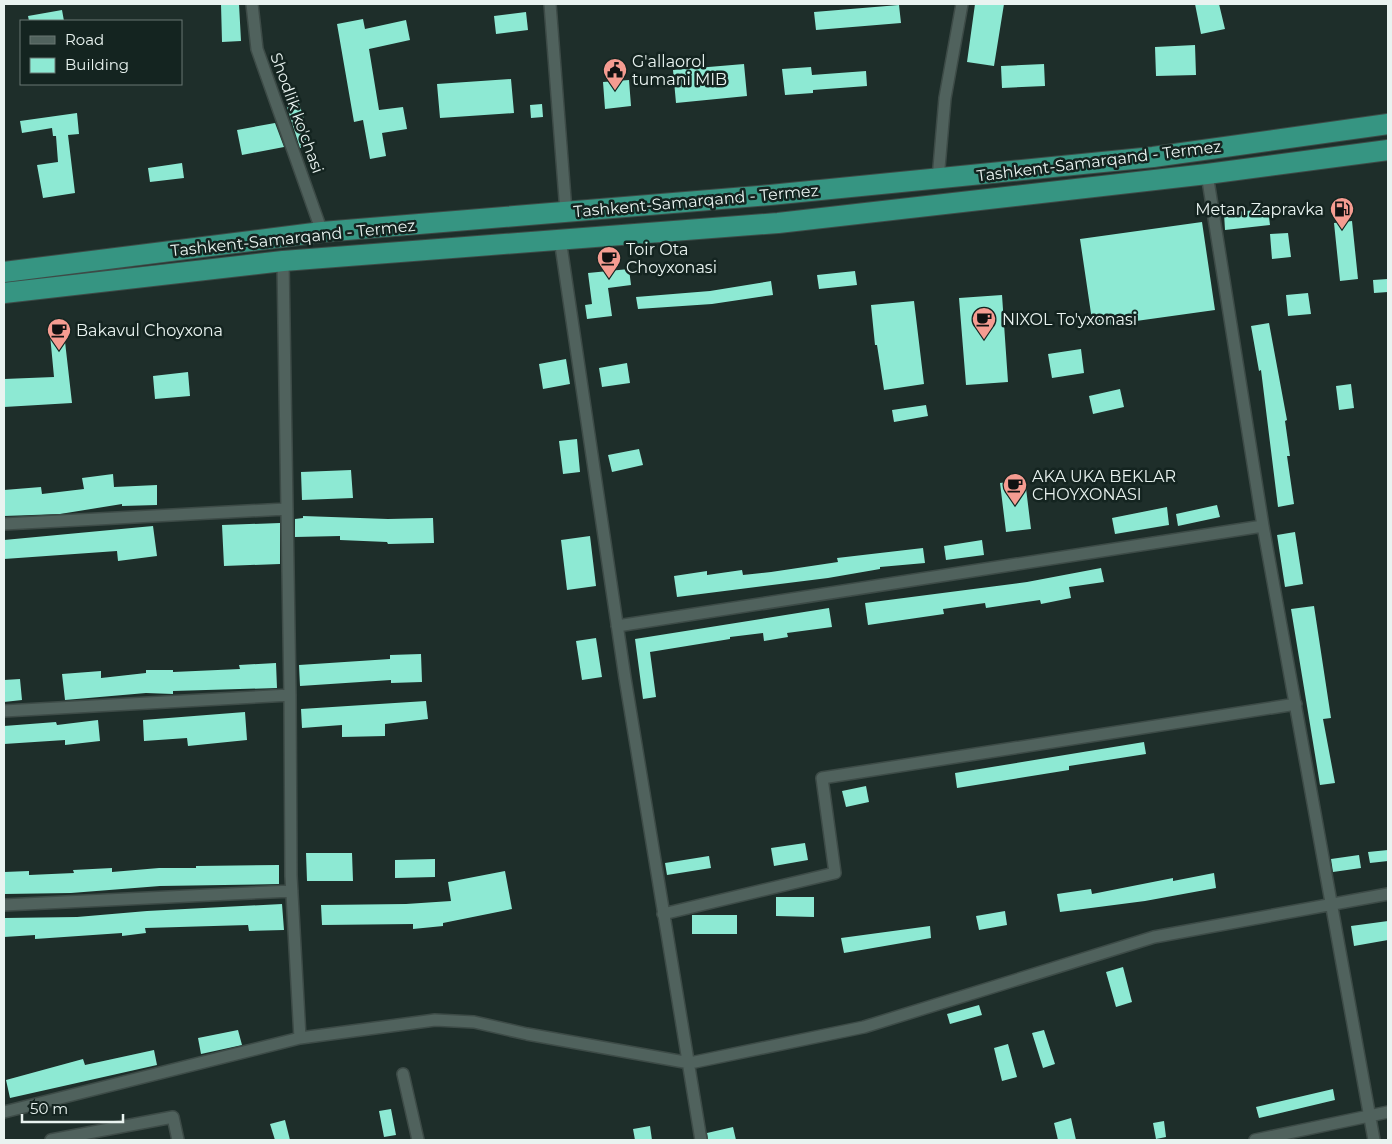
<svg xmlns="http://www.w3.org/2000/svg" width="1392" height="1144" viewBox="0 0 1392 1144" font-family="Montserrat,sans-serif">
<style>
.building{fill:#8de9d3}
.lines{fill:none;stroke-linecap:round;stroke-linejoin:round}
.street-casing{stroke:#3d4b47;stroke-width:14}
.highway-casing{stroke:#3d4b47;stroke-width:22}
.street{stroke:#50625d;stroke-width:11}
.highway{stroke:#369582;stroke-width:20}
.labels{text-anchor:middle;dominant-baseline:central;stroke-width:5;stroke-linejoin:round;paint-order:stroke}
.poi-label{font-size:16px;fill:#e9f3f0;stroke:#142420;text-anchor:start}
.street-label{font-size:16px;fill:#e9f3f0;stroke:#142420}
</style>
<rect width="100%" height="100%" fill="#1e2e2a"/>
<path class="building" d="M221,4H239L241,41L222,42Z
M975,4H1004L994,66L967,62Z
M1195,4H1219L1225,29L1201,34Z
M899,5L901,23L816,30L814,12Z
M62,10L64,21H29L28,16Z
M526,12L528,30L496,34L494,16Z
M363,19L365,29L406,20L410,40L369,49L379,110L403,107L407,129L382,133L386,156L370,159L363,120L354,122L337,24Z
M1195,45L1196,75L1156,76L1155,47Z
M744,64L747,96L676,103L673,70Z
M1044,64L1045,86L1002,88L1001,66Z
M811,67L812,75L866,71L867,86L813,90V93L785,95L782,69Z
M511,79L514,113L440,118L437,84Z
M629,80L631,106L605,109L603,82Z
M298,100L312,144L300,148L286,104Z
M542,104L543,117L531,118L530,105Z
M77,113L79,134L68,135L75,193L43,198L37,165L58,162L56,136H53L52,128L22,133L20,121Z
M275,123L284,147L242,155L237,130Z
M182,163L184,178L150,182L148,168Z
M1268,209L1270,225L1225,230L1224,213Z
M1352,221L1358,279L1340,281L1334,223Z
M1202,222L1215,310L1093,327L1080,239Z
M1288,233L1291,257L1272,259L1270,234Z
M629,269L631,285L608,288L612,316L587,319L585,305L592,304L588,273Z
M855,271L857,285L819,289L817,275Z
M1388,279V292L1374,293L1373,280Z
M771,281L773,295L712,304L638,309L636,297L710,291Z
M1308,293L1311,314L1288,316L1286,295Z
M1002,295L1008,382L966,385L959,298Z
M914,301L924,384L884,390L877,345H875L871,305Z
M1269,323L1287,420L1285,421L1290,456H1287L1294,504L1278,507L1261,370L1259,371L1251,326Z
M49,324H63L72,403L4,407V379L54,377Z
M1081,349L1084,373L1052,378L1048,354Z
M566,359L570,384L543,389L539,364Z
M627,363L630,383L602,387L599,368Z
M188,372L190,396L155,399L153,376Z
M1351,384L1354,408L1339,410L1336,386Z
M1120,389L1124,407L1093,414L1089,396Z
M926,405L928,416L894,422L892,410Z
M577,439L580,472L563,474L559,441Z
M639,449L643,465L612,472L608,455Z
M351,470L353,498L302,500L301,472Z
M113,474L114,487L157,485V505L122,506V504L60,514L4,516V490L41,487L42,494L84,489L82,478Z
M1025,480L1031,529L1006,532L1000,483Z
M1217,505L1220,517L1178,526L1176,514Z
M1167,507L1169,525L1115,534L1112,518Z
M303,516L388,519L433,518L434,543L388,544L387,542L340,540V536L295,537V519L303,518Z
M280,523V564L224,566L222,525Z
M153,526L157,556L118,561L117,551L4,559V540Z
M1295,532L1303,584L1285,587L1277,535Z
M590,536L596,586L567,590L561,540Z
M982,540L984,555L946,560L944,546Z
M923,548L925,563L880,567V569L828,578L677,597L674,576L707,571V575L742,570L743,575L771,572L838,562L837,558Z
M1101,568L1104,582L1069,587L1071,598L1041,604L1040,600L986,608L985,603L943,609L944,614L868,625L865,603L1027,582Z
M1314,606L1331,718L1323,719L1335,783L1320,785L1291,609Z
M829,608L832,627L787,633L788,637L764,641L763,633L730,637V639L650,652L656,697L643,699L635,639Z
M596,638L602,677L582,680L576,641Z
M421,654L422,682L391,683V680L300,686L299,665L390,659V655Z
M276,663L277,688L173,691V694L146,693L65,700L62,674L101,671V678L146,673V670H173V672L240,669L239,665Z
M20,679L22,700L4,702V680Z
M426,701L428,719L385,724V736L342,737V725L302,728L301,709Z
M245,712L247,740L188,746L187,738L144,741L143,720Z
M98,720L100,741L65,745V740L4,744V726L56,722L57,725Z
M1144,742L1146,754L1069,766V770L957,788L955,773Z
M866,786L869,802L846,807L842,791Z
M805,843L808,860L774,866L771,848Z
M1388,850V861L1370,863L1368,852Z
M306,853H352L353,881H307Z
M1359,855L1361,868L1333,872L1331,859Z
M709,856L711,868L667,875L665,863Z
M435,859V877L395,878V860Z
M279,865V884L160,886L71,893L4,894V872L29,871V875L74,873L73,870L112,868V872L159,868H196V866Z
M505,871L512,909L443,923V926L413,929V924L322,925L321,905L406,904L451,901L448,882Z
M1214,873L1216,888L1145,901L1060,912L1057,894L1091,889L1092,894L1173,878V881Z
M776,897H814V917L776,916Z
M282,904L284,930L249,931L248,925L145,928L146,933L122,936V933L35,939V935L4,937V918L77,917L147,911Z
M1005,911L1007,925L979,930L976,916Z
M692,915H737V934H692Z
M1388,921V940L1354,946L1351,926Z
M930,926L931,938L844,953L841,938Z
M1123,967L1132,1002L1116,1007L1106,972Z
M979,1005L982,1015L950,1024L947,1014Z
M238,1030L242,1045L201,1054L198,1038Z
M1044,1030L1055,1064L1043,1068L1032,1033Z
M1008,1044L1017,1077L1002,1081L994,1048Z
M154,1050L157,1065L10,1098L6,1080L83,1059L85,1065Z
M1333,1089L1335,1100L1259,1118L1256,1107Z
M391,1109L396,1135L384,1137L379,1111Z
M1071,1118L1076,1140H1058L1054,1123Z
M285,1120L290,1140H275L270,1124Z
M1164,1121L1166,1137L1156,1139L1153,1123Z
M650,1126L652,1140H635L633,1129Z
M733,1127L736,1140H708L707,1133Z"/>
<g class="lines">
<g class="street-casing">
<path id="street" d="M252,4L257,49L322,232
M550,4L566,212
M1207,174L1263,526L1374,1140
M938,179L945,98L962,4
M560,239L625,678L701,1140
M4,524L286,509
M617,626L1263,526
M4,711L290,695
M4,905L292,891
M663,914L835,873L822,778L1296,704
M300,1038L435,1020L474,1022L527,1034L690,1063L864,1027L1154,937L1388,894
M403,1074L418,1140
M4,1112L300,1038L291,876L290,695L283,261
M51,1140L173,1117L178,1140
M1255,1140L1388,1112"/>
</g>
<g class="highway-casing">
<path id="highway" d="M4,272L322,232L770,195L1153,157L1388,124
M4,293L283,261L778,223L1207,174L1388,150"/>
</g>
<use href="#street" class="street"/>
<use href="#highway" class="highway"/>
</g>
<defs>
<g id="civic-pin" transform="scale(1.25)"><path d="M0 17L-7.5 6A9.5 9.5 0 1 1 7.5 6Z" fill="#f59c91" stroke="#142420"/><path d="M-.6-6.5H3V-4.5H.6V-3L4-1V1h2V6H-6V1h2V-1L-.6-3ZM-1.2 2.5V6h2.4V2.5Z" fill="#111"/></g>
<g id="fuel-pin" transform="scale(1.25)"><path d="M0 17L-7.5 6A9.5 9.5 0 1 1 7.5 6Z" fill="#f59c91" stroke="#142420"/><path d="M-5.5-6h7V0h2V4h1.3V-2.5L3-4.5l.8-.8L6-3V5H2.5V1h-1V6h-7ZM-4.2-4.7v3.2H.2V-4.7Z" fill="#111"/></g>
<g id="cafe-pin" transform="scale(1.25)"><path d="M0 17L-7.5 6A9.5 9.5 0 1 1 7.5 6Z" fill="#f59c91" stroke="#142420"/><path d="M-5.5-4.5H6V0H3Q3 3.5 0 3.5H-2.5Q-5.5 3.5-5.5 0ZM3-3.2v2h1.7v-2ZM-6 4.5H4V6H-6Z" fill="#111"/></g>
</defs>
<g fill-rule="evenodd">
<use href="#civic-pin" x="615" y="70"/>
<use href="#fuel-pin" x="1342" y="209"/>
<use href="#cafe-pin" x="609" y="258"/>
<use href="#cafe-pin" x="984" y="319"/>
<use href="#cafe-pin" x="59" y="330"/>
<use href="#cafe-pin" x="1015" y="485"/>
</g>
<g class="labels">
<g class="poi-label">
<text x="632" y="61">G'allaorol<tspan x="632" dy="18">tumani MIB</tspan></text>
<text x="1324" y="209" text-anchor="end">Metan Zapravka</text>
<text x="626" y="249">Toir Ota<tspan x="626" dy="18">Choyxonasi</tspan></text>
<text x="1002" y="319">NIXOL To'yxonasi</text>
<text x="76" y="330">Bakavul Choyxona</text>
<text x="1032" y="476">AKA UKA BEKLAR<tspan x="1032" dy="18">CHOYXONASI</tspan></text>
</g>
<g class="street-label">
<text transform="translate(297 113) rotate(70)">Shodlik ko'chasi</text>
<text transform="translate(1099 161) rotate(-7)">Tashkent-Samarqand - Termez</text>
<text transform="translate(696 201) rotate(-5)">Tashkent-Samarqand - Termez</text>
<text transform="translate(293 238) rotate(-6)">Tashkent-Samarqand - Termez</text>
</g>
</g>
<rect width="1392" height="1144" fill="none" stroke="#e9f3f0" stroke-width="10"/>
<rect x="20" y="20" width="162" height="65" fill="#142420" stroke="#697773"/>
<rect x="30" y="36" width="25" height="8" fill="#50625d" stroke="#697773"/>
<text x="65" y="45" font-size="15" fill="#e9f3f0">Road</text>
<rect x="30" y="58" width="25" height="15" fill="#8de9d3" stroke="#697773"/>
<text x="65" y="70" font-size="15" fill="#e9f3f0">Building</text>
<path d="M22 1114v8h101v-8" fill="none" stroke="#e9f3f0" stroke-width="2.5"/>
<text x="30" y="1114" font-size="15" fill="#e9f3f0" stroke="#142420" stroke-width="4" paint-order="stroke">50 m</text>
</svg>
